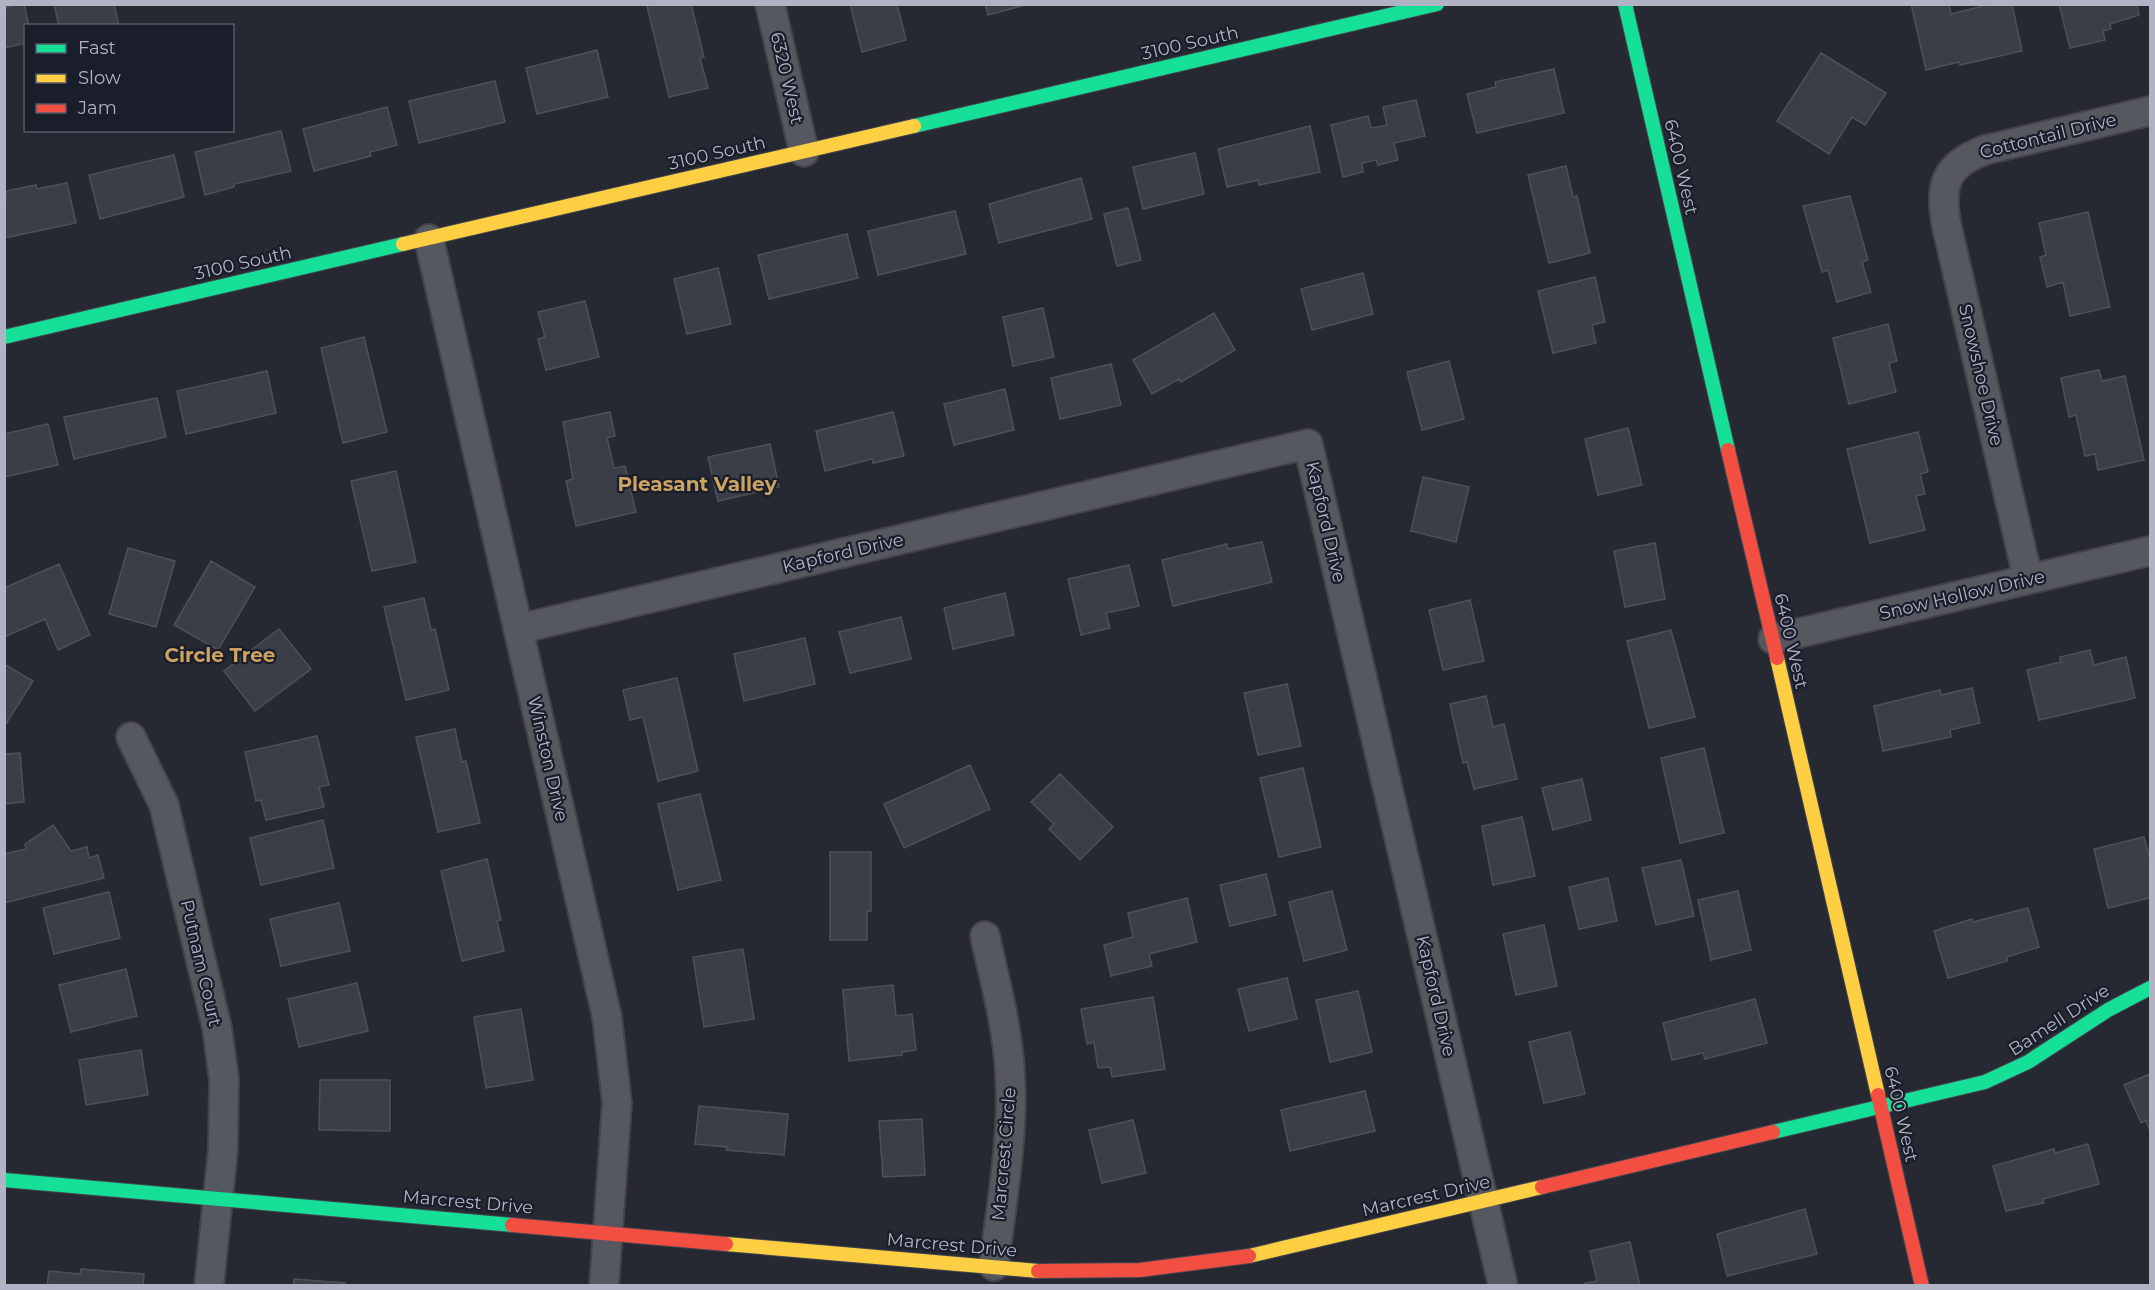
<svg xmlns="http://www.w3.org/2000/svg" width="2155" height="1290" viewBox="0 0 2155 1290" font-family="Montserrat,sans-serif">
<style>
.building{fill:#3b3e47;stroke:#4e5059;stroke-width:1.5}
.lines{fill:none;stroke-linecap:round;stroke-linejoin:round}
.street-casing{stroke:#42444a;stroke-width:32}
.fast-casing{stroke:#43464e;stroke-width:16}
.slow-casing{stroke:#43464e;stroke-width:16}
.jam-casing{stroke:#43464e;stroke-width:16}
.street{stroke:#565860;stroke-width:28}
.fast{stroke:#16e098;stroke-width:14}
.slow{stroke:#ffcf43;stroke-width:14}
.jam{stroke:#f24e42;stroke-width:14}
.labels{text-anchor:middle;dominant-baseline:central;stroke-width:4.5;stroke-linejoin:round;paint-order:stroke}
.street-label{font-size:18px;fill:#afb3c3;stroke:#1a1e2b}
.neighbourhood-label{font-size:20px;font-weight:bold;fill:#cca361;stroke:#1a1e2b}
</style>
<rect width="100%" height="100%" fill="#262931"/>
<path class="building" d="M18,4H24L29,26H26V43L4,48V8Z
M54,4H114L119,26H59Z
M654,4H691L704,57L700,58L708,88L669,97L647,6Z
M850,4H897L906,40L862,52Z
M985,4H1029L988,15Z
M1911,4H1949L1951,14L1991,4H2012L2022,51L1960,65L1959,62L1926,70Z
M2059,4H2137L2139,15L2110,24L2111,29L2103,31L2105,40L2070,48Z
M597,50L608,97L537,114L526,68Z
M1821,53L1886,93L1865,125L1852,117L1829,154L1777,121Z
M1554,69L1564,113L1477,133L1467,94L1496,87L1495,82Z
M495,81L505,122L419,143L409,101Z
M1416,100L1425,136L1394,143L1398,160L1378,165L1376,160L1362,163L1363,172L1343,177L1331,125L1368,116L1371,128L1387,125L1383,107Z
M387,107L397,145L370,152L371,156L314,171L303,129Z
M1310,126L1320,172L1259,185L1258,180L1227,187L1218,149Z
M281,131L291,171L234,184V187L205,195L195,152Z
M1195,153L1204,194L1143,209L1133,167Z
M174,155L184,197L100,219L89,175Z
M1566,166L1573,197L1577,196L1590,253L1549,263L1528,175Z
M1081,178L1092,219L999,243L989,204Z
M67,183L76,223L4,238L6,191L36,185L37,189Z
M1850,196L1868,260L1862,262L1871,292L1837,302L1828,270L1822,272L1803,206Z
M1128,208L1141,260L1117,266L1104,214Z
M955,211L966,254L878,275L868,231Z
M2088,212L2110,307L2070,316L2063,282L2047,287L2040,257L2046,255L2039,223Z
M847,234L858,278L769,299L758,255Z
M718,268L731,324L687,334L674,279Z
M1363,273L1373,314L1312,330L1301,289Z
M1595,277L1605,322L1592,325L1596,343L1553,353L1538,291Z
M585,301L599,357L546,370L538,339L545,337L538,312Z
M1043,308L1054,357L1013,366L1003,317Z
M1214,313L1235,350L1181,382L1179,379L1152,394L1133,360Z
M1888,324L1897,361L1889,363L1896,392L1849,404L1833,338Z
M364,337L387,432L343,443L321,348Z
M1449,361L1464,419L1422,430L1407,372Z
M1111,364L1121,405L1060,419L1051,378Z
M2099,370L2102,381L2125,376L2144,460L2098,470L2095,454L2085,456L2076,415L2069,417L2061,378Z
M267,371L276,413L186,434L177,391Z
M1005,389L1014,430L954,445L944,404Z
M157,398L166,437L74,459L64,417Z
M610,412L615,436L607,438L614,468L625,466L636,512L576,526L566,481L573,479L563,422Z
M893,412L904,456L873,463L872,459L825,471L816,431Z
M48,424L58,465L4,477V434Z
M1628,428L1642,485L1598,495L1585,439Z
M1918,432L1928,472L1920,474L1925,494L1916,496L1925,530L1870,543L1847,449Z
M770,444L779,487L718,501L708,457Z
M396,471L416,562L372,571L351,481Z
M1423,477L1469,487L1456,542L1411,531Z
M1262,542L1272,582L1173,606L1162,560L1227,544L1228,549Z
M1655,543L1665,599L1625,607L1614,551Z
M128,548L175,561L156,627L109,614Z
M211,561L255,587L218,650L174,625Z
M59,564L90,635L58,650L45,619L4,637V588Z
M1129,565L1139,606L1106,613L1110,628L1081,635L1068,579Z
M1005,593L1014,635L953,649L944,608Z
M424,598L431,630L435,629L449,690L406,700L384,607Z
M1470,600L1484,661L1443,670L1429,610Z
M901,617L911,659L850,673L839,632Z
M279,629L311,669L255,711L224,671Z
M1671,630L1695,717L1649,728L1627,641Z
M805,638L815,684L744,701L734,654Z
M2090,650L2094,665L2126,657L2135,698L2039,720L2027,670L2061,662L2060,657Z
M4,664L33,681L4,727Z
M677,678L698,771L658,781L643,717L630,720L623,690Z
M1287,684L1301,746L1258,755L1244,693Z
M1972,688L1980,723L1950,730L1951,737L1883,751L1874,706L1940,690L1941,695Z
M1486,696L1493,727L1504,724L1517,779L1474,789L1467,762L1463,763L1450,704Z
M455,729L462,762L466,761L480,823L438,832L416,737Z
M317,736L329,785L319,787L324,807L266,820L261,800L256,801L245,752Z
M1704,748L1724,833L1680,843L1661,758Z
M20,753L24,802L4,804V754Z
M970,765L990,809L904,848L884,804Z
M1303,768L1321,847L1279,857L1260,778Z
M1060,774L1113,827L1080,860L1049,829L1054,824L1031,802Z
M1582,779L1591,820L1553,830L1542,788Z
M700,794L721,880L678,890L658,804Z
M1522,817L1535,876L1493,885L1482,826Z
M323,820L334,868L261,885L250,838Z
M53,825L71,851L87,847L89,858L98,855L104,878L4,903V854L26,849L25,844Z
M2144,837L2150,859V898L2108,908L2094,849Z
M830,852H871V911H867V940H830Z
M487,859L501,920L497,921L504,951L462,961L441,871Z
M1681,860L1694,916L1656,925L1642,868Z
M1266,874L1276,915L1230,926L1220,885Z
M1608,878L1617,921L1579,929L1569,887Z
M1332,891L1347,950L1304,961L1289,902Z
M1738,891L1751,950L1711,960L1698,900Z
M109,892L120,938L54,954L43,908Z
M1187,898L1197,942L1149,954L1152,966L1111,976L1104,945L1133,937L1128,913Z
M339,903L350,951L281,966L270,919Z
M2028,908L2039,947L2007,957V961L1948,978L1934,931L1972,919L1973,922Z
M1544,925L1557,986L1516,995L1503,934Z
M743,949L754,1019L704,1027L693,957Z
M126,969L137,1016L71,1032L59,985Z
M1287,978L1297,1019L1249,1031L1238,989Z
M357,983L368,1031L299,1047L288,999Z
M893,985L896,1016L912,1014L916,1050L902,1052V1055L849,1061L843,990Z
M1358,991L1372,1052L1330,1062L1316,1000Z
M1153,997L1165,1069L1112,1077L1110,1067L1098,1068L1094,1042L1087,1044L1081,1009Z
M1755,999L1767,1043L1705,1059L1703,1053L1672,1060L1663,1023Z
M521,1009L533,1080L486,1088L474,1017Z
M1570,1032L1585,1094L1544,1103L1529,1042Z
M141,1050L148,1095L86,1105L79,1060Z
M2150,1074V1131L2146,1120L2141,1123L2124,1085Z
M320,1080H390V1131L319,1130Z
M1365,1091L1375,1131L1290,1151L1281,1110Z
M699,1106L788,1114L784,1155L726,1150L727,1147L695,1144Z
M922,1119L925,1175L883,1177L879,1121Z
M1133,1120L1146,1173L1102,1183L1089,1130Z
M2088,1144L2099,1184L2043,1199L2044,1203L2006,1211L1993,1166L2054,1149L2055,1153Z
M1805,1209L1817,1254L1727,1276L1717,1234Z
M1630,1242L1640,1286H1586L1585,1283L1597,1281L1590,1251Z
M81,1269L144,1274L143,1286H47L49,1271L80,1274Z
M294,1279L345,1283V1286H294Z"/>
<g class="lines">
<g class="street-casing">
<path id="street" d="M770,4L804,152
M429,239L607,1017L617,1103L604,1286
M2028,579L1946,223C1940,184 1945,165 1985,150L2150,111
M518,629L1308,444L1503,1286
M1773,639L2150,551
M131,737L164,805L217,1028L224,1079L223,1149L209,1286
M985,936C995,982 1008,1028 1010,1075C1014,1138 1001,1204 994,1266"/>
</g>
<g class="fast-casing">
<path id="fast" d="M1625,4L1728,450
M914,126L1437,4
M4,337L403,244
M1773,1132L1985,1082L2028,1062L2108,1010L2150,988
M4,1180L512,1225"/>
</g>
<g class="slow-casing">
<path id="slow" d="M403,244L914,126
M1777,658L1878,1095
M726,1244L1038,1271
M1249,1256L1542,1187"/>
</g>
<g class="jam-casing">
<path id="jam" d="M1728,450L1777,658
M1878,1095L1922,1286
M1542,1187L1773,1132
M512,1225L726,1244
M1038,1271L1140,1270L1249,1256"/>
</g>
<use href="#street" class="street"/>
<use href="#fast" class="fast"/>
<use href="#slow" class="slow"/>
<use href="#jam" class="jam"/>
</g>
<g class="labels">
<g class="street-label">
<text transform="translate(1190 43) rotate(-13)">3100 South</text>
<text transform="translate(787 78) rotate(77)">6320 West</text>
<text transform="translate(2048 136) rotate(-14)">Cottontail Drive</text>
<text transform="translate(717 153) rotate(-13)">3100 South</text>
<text transform="translate(1681 167) rotate(77)">6400 West</text>
<text transform="translate(243 263) rotate(-13)">3100 South</text>
<text transform="translate(1981 375) rotate(77)">Snowshoe Drive</text>
<text transform="translate(1326 522) rotate(77)">Kapford Drive</text>
<text transform="translate(843 553) rotate(-13)">Kapford Drive</text>
<text transform="translate(1962 595) rotate(-13)">Snow Hollow Drive</text>
<text transform="translate(1791 641) rotate(77)">6400 West</text>
<text transform="translate(548 759) rotate(77)">Winston Drive</text>
<text transform="translate(201 963) rotate(77)">Putnam Court</text>
<text transform="translate(1436 996) rotate(77)">Kapford Drive</text>
<text transform="translate(2059 1020) rotate(-33)">Bamell Drive</text>
<text transform="translate(1901 1114) rotate(77)">6400 West</text>
<text transform="translate(1004 1154) rotate(-85)">Marcrest Circle</text>
<text transform="translate(1426 1196) rotate(-13)">Marcrest Drive</text>
<text transform="translate(468 1202) rotate(5)">Marcrest Drive</text>
<text transform="translate(952 1245) rotate(5)">Marcrest Drive</text>
</g>
<g class="neighbourhood-label">
<text x="697" y="484">Pleasant Valley</text>
<text x="220" y="655">Circle Tree</text>
</g>
</g>
<rect width="2155" height="1290" fill="none" stroke="#afb3c3" stroke-width="12"/>
<rect x="24" y="24" width="210" height="108" fill="#1a1e2b" stroke="#565a68" stroke-width="1.5"/>
<rect x="36" y="44" width="30" height="9" fill="#16e098" stroke="#565a68" stroke-width="1.5"/>
<text x="78" y="54" font-size="18" fill="#afb3c3">Fast</text>
<rect x="36" y="74" width="30" height="9" fill="#ffcf43" stroke="#565a68" stroke-width="1.5"/>
<text x="78" y="84" font-size="18" fill="#afb3c3">Slow</text>
<rect x="36" y="104" width="30" height="9" fill="#f24e42" stroke="#565a68" stroke-width="1.5"/>
<text x="78" y="114" font-size="18" fill="#afb3c3">Jam</text>
</svg>
